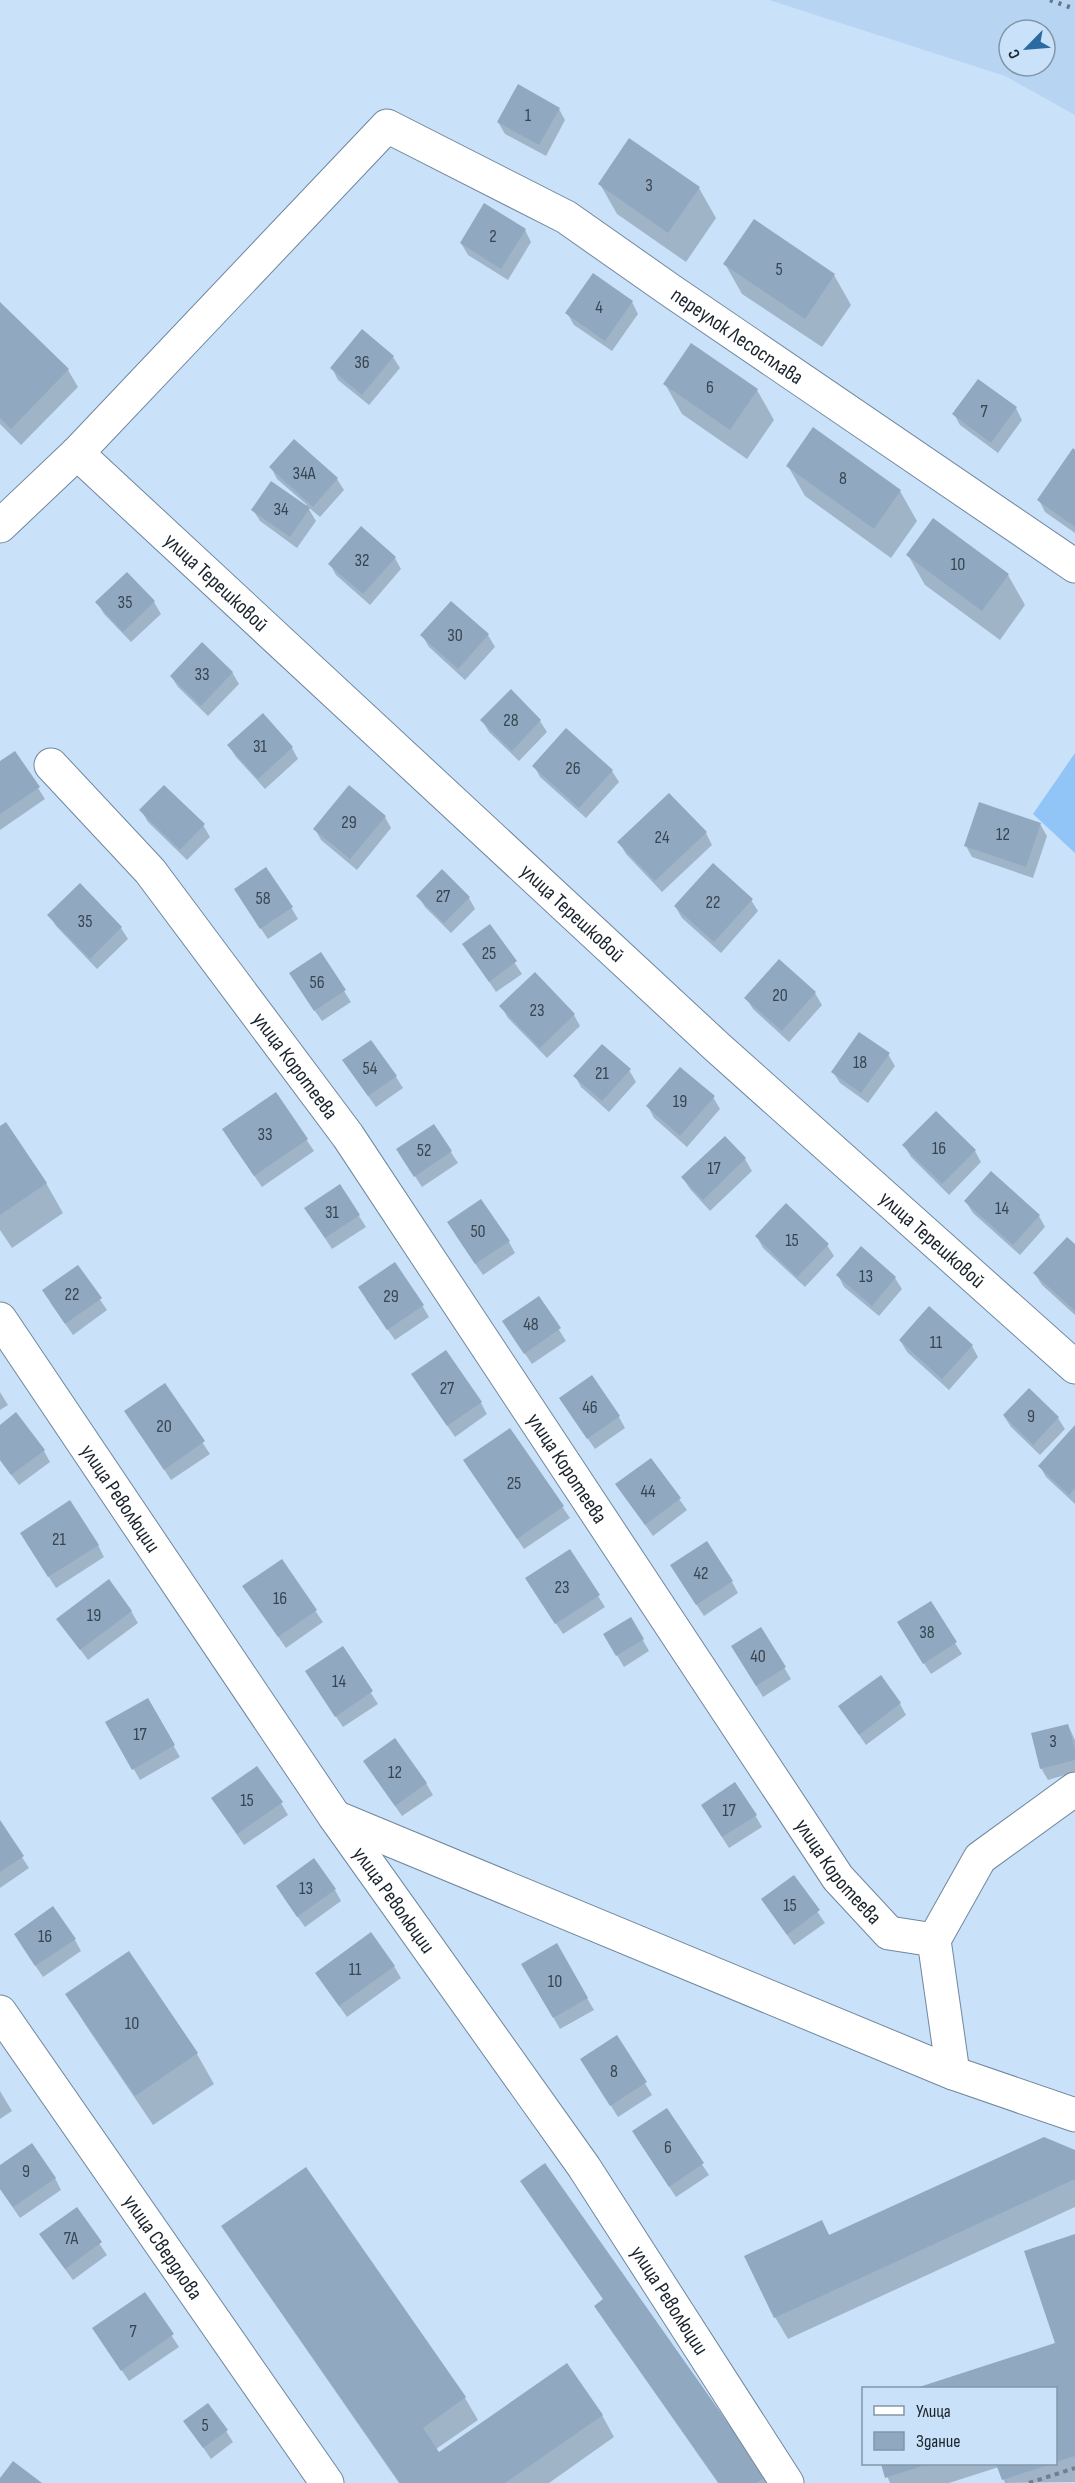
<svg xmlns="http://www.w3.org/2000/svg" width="1075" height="2483" viewBox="0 0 1075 2483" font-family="'Sofia Sans Condensed',sans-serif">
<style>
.built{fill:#b7d5f3;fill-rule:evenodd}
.green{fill:#91c5f8}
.shadow{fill:#0003}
.building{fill:#91a9c0}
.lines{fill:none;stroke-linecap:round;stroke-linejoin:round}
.street-casing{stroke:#70879e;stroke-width:35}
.path{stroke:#6f8090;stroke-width:4;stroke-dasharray:4.5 4.5;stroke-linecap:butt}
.street{stroke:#fff;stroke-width:33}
.rail{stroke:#657584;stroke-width:4.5;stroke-dasharray:3 6;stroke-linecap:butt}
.labels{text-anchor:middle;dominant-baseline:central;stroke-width:4.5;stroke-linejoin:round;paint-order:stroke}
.number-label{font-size:18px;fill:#384552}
.street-label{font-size:21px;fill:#1b242d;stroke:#c9e2fa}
</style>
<rect width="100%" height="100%" fill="#c9e2fa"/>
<path class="built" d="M769,0H1075V115L1005,76ZM1009,30H1045V66H1009Z"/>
<path class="green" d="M1075,753V853L1033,814Z"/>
<path class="shadow" d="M559,109L565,120L546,156L505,134L498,122Z
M600,184L699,188L716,218L686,262L617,214Z
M525,230L531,242L508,280L468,255L461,243Z
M725,264L834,275L851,305L822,347L742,294Z
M632,302L638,314L612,351L574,325L567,313Z
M0,304L68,370L78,387L21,445L0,424Z
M363,331L393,357L400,368L369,405L338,380L332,368Z
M665,384L757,390L774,420L747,459L682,414Z
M1016,408L1022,420L998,453L960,425L954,414Z
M294,441L337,479L344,490L320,517L307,506L316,521L297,548L260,521L253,510L307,505L277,479L271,467Z
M1075,452V533L1045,512L1039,500Z
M788,466L900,491L917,521L891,558L805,496Z
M908,555L1008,575L1025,605L1000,640L925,585Z
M395,558L401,569L370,605L336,575L330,564Z
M127,574L154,602L161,614L131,642L104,614L97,602Z
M452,603L488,635L495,647L465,680L429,647L422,635Z
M232,672L239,684L208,716L178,687L171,676Z
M482,720L540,721L547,732L519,761L489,732Z
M229,746L292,748L298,759L265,789L236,757Z
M0,763L38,788L45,799L0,830Z
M534,766L612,771L619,782L586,818L540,777Z
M141,810L203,825L210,837L187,860L148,822Z
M385,817L391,828L357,870L321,840L315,829Z
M1040,824L1047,836L1033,878L972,857L966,846Z
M706,833L712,845L662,892L626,854L619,842Z
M80,885L121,928L128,939L97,969L56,926L49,915Z
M418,896L469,898L475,909L451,933L425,907Z
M751,900L758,911L721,953L682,918L675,906Z
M242,901L291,907L298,919L268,939Z
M490,926L522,974L496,992L464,944Z
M779,961L815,993L822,1005L789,1042L753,1009L746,998Z
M297,985L344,991L351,1002L322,1021Z
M501,1006L574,1015L580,1026L547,1058L508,1018Z
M888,1054L895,1066L868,1103L840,1083L833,1072Z
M629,1070L636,1082L609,1112L581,1087L575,1076Z
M351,1072L396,1077L403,1088L376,1107Z
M276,1094L314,1151L262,1187L230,1141Z
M713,1097L720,1109L687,1147L654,1118L648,1106Z
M434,1126L458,1163L422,1187L405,1161Z
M0,1128L46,1183L63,1213L12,1248L0,1230Z
M725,1138L745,1159L752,1171L710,1211L690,1189L683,1178Z
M904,1145L975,1151L981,1162L949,1195L911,1157Z
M966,1202L1039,1216L1045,1227L1020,1255L973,1213Z
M359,1216L366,1227L332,1249L313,1220Z
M455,1234L509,1242L515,1253L483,1275Z
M757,1237L827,1245L834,1256L805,1287L763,1248Z
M1075,1246V1315L1042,1285L1035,1274Z
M78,1267L107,1310L73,1335L50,1302Z
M838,1275L895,1278L902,1289L879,1316L844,1287Z
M539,1298L566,1341L532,1364L510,1332Z
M366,1299L422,1305L429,1317L395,1340Z
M900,1340L972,1346L978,1357L949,1390L907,1352Z
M164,1385L210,1454L171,1480L126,1412Z
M420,1386L481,1403L487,1414L455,1437Z
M0,1392L8,1405L0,1410Z
M568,1410L619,1417L625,1428L595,1449Z
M1004,1416L1058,1418L1065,1429L1040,1455L1011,1427Z
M0,1427L44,1451L50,1462L19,1485L0,1460Z
M1075,1427V1504L1046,1477L1040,1466Z
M510,1430L570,1518L524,1549L472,1472Z
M651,1460L687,1510L653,1536L617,1485Z
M28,1545H98L104,1557L56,1588Z
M281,1561L323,1622L286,1648L251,1598Z
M678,1577L732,1582L738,1593L704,1616Z
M534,1590L598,1596L605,1607L563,1634Z
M131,1611L138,1623L88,1660L58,1619Z
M631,1619L649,1651L624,1667L605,1635Z
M761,1629L791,1679L763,1697L739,1658Z
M905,1634L955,1643L962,1654L931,1674Z
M342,1648L378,1704L343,1727L313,1683Z
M147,1700L180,1757L140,1780L107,1723Z
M900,1704L906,1715L866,1745L840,1707Z
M1068,1725L1075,1740V1772L1048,1780L1041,1768Z
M372,1773L426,1783L433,1795L402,1816Z
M281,1803L288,1815L244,1845L220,1810Z
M755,1815L762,1827L729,1848L709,1817Z
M0,1823L29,1868L0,1888Z
M794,1877L825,1923L794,1945L763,1900Z
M335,1890L341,1901L305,1927L284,1898Z
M75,1940L81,1951L43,1977L22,1946Z
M556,1945L594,2010L560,2029L523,1965Z
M394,1966L401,1978L347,2017L324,1985Z
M67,1994L197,2054L214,2084L153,2125L85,2024Z
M617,2037L652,2095L618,2117L589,2071Z
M0,2091L12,2111L0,2119Z
M666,2110L709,2175L676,2197L640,2143Z
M1075,2152V2207L788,2339L775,2317L822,2222L830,2237Z
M0,2167L55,2178L61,2190L20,2218L0,2189Z
M305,2169L465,2398L478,2420L436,2449L439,2454L602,2415L614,2437L549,2483H399L236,2248L223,2226Z
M522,2182L768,2483H718L606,2323L596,2306L604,2300Z
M76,2209L107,2255L73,2280L48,2246Z
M1075,2236V2482L1005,2483L999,2467L949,2483H890L882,2464H1056V2388H920L1056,2344Z
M145,2294L179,2347L129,2381L101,2340Z
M185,2421L226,2431L233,2442L211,2459Z"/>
<path class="building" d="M518,84L560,108L539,145L497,122Z
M629,138L700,187L668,233L598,184Z
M484,203L526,229L501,269L460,243Z
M754,219L835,274L805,319L723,264Z
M593,273L633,301L605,341L565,313Z
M0,302L69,369L11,429L0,418Z
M362,329L394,356L362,395L330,368Z
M691,343L758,389L730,430L663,384Z
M978,379L1017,407L991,443L952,414Z
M813,427L901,490L874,529L786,466Z
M294,439L338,478L313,507L269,467Z
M1073,448L1075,450V527L1037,500Z
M271,481L310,508L290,537L251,510Z
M933,518L1009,574L982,611L906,555Z
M361,526L396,557L363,594L328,564Z
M127,572L155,601L123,632L95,602Z
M451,601L489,634L458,669L420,635Z
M202,642L233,672L201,706L170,676Z
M511,689L541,720L512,751L480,720Z
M263,713L293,747L258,779L227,745Z
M566,728L613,770L579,808L532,766Z
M15,751L40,787L0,814V761Z
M164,785L205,824L180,850L139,810Z
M349,785L386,816L350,859L313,829Z
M669,793L707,832L655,881L617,842Z
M979,802L1041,823L1026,867L964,846Z
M713,863L753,899L714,942L674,906Z
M266,867L293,907L260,929L234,889Z
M442,869L470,897L444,923L416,896Z
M80,883L122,927L90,959L47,915Z
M490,924L517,961L489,982L462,944Z
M321,952L346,990L314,1011L289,973Z
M779,959L816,992L782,1031L744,998Z
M535,972L575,1014L540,1048L499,1006Z
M859,1032L890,1053L861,1093L831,1072Z
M371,1040L397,1076L368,1096L342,1060Z
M602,1044L631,1069L602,1101L573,1076Z
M680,1067L715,1096L680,1136L646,1106Z
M276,1092L308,1139L254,1176L222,1129Z
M936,1111L976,1150L942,1184L902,1145Z
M6,1122L47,1183L0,1215V1126Z
M434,1124L452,1151L414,1177L396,1149Z
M725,1136L746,1158L703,1200L681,1177Z
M991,1171L1040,1215L1013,1245L964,1201Z
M340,1184L360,1215L325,1238L304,1208Z
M481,1199L510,1241L475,1264L447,1222Z
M786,1203L829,1244L797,1277L755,1236Z
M1067,1237L1075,1244V1311L1033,1273Z
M861,1246L896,1277L872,1306L836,1275Z
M395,1262L424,1305L387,1330L358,1287Z
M78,1265L102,1298L65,1324L42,1290Z
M539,1296L561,1328L524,1354L502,1321Z
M929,1306L973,1345L942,1379L899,1340Z
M446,1350L482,1402L447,1426L411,1374Z
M592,1375L620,1416L587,1439L559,1398Z
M165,1383L205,1441L164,1470L124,1411Z
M1029,1388L1059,1417L1033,1445L1003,1415Z
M16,1412L45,1450L11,1475L0,1460V1425Z
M1075,1425V1488L1069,1495L1038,1466Z
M510,1428L564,1506L517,1539L463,1460Z
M651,1458L681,1498L645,1525L615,1484Z
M70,1500L99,1545L48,1577L20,1533Z
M707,1541L733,1581L696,1605L670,1565Z
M570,1549L600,1595L555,1624L525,1578Z
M282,1559L317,1610L278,1637L242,1586Z
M109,1579L132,1611L80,1650L56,1619Z
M931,1601L957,1642L923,1664L897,1622Z
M631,1617L644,1639L616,1656L603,1634Z
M761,1627L786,1667L756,1686L731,1646Z
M343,1646L373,1691L335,1717L305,1671Z
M881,1675L901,1703L859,1735L838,1706Z
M148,1698L175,1745L132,1770L105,1722Z
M1068,1724L1075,1749V1760L1040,1769L1031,1733Z
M395,1738L427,1783L395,1806L363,1761Z
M257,1766L283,1802L237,1834L211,1798Z
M735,1782L757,1815L722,1837L701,1805Z
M0,1820L24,1856L0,1872Z
M314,1858L336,1889L297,1917L276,1886Z
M794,1875L820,1910L787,1935L761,1899Z
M53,1906L76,1939L35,1966L14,1934Z
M371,1932L395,1966L339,2006L315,1973Z
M557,1943L588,1998L553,2018L521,1964Z
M129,1951L198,2053L135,2096L65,1994Z
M617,2035L647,2082L610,2106L580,2059Z
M667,2108L704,2163L669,2187L632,2131Z
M1044,2137L1075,2150V2179L774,2318L744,2256L822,2220L829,2235Z
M32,2143L56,2178L13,2207L0,2189V2165Z
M545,2163L766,2477L757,2483H719L594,2306L603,2299L520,2181Z
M306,2167L466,2397L423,2428L439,2452L567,2363L603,2415L505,2483H400L221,2226Z
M77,2207L102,2242L65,2269L39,2234Z
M1075,2234V2456L1056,2462V2388H916L1055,2343L1024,2251Z
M145,2292L174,2334L121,2371L92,2328Z
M208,2403L228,2430L203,2448L183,2421Z
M13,2461L42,2483H0V2478Z
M881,2464H928L885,2478Z
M996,2464H1051L1002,2480Z"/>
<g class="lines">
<g class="street-casing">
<g id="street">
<path id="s1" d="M77,453L716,1046L1075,1367"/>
<path id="s2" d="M0,526L77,453L387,126L566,217L670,290L1075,566"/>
<path id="s3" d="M51,765L150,871L348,1136L838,1878L889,1933L934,1940L953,2073L1075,2115"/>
<path id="s4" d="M0,1319L335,1817L584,2167L787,2483"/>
<path d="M335,1817L953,2073"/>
<path d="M934,1940L980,1858L1075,1789"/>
<path id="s5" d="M0,2012L327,2483"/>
</g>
</g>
<path class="path" d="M1029,2483L1075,2468"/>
<use href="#street" class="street"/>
<path class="rail" d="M1050,0L1075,9"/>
</g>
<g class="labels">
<g class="number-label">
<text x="528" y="115">1</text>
<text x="649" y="185">3</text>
<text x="493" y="236">2</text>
<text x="779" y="269">5</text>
<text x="599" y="307">4</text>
<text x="362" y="362">36</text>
<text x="710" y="387">6</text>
<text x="984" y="411">7</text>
<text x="304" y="473">34А</text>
<text x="843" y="478">8</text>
<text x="281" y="509">34</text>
<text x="362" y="560">32</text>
<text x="958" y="564">10</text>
<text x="125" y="602">35</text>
<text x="455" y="635">30</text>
<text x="202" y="674">33</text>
<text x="511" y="720">28</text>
<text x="260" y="746">31</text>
<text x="573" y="768">26</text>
<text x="349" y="822">29</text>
<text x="1003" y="834">12</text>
<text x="662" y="837">24</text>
<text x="443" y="896">27</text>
<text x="263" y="898">58</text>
<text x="713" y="902">22</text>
<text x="85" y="921">35</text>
<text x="489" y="953">25</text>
<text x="317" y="982">56</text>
<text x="780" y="995">20</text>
<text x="537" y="1010">23</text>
<text x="860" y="1062">18</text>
<text x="370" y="1068">54</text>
<text x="602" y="1073">21</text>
<text x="680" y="1101">19</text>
<text x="265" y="1134">33</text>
<text x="939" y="1148">16</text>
<text x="424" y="1150">52</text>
<text x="714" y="1168">17</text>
<text x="1002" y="1208">14</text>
<text x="332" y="1212">31</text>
<text x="478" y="1231">50</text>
<text x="792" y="1240">15</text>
<text x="866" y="1276">13</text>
<text x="72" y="1294">22</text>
<text x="391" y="1296">29</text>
<text x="531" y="1324">48</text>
<text x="936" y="1342">11</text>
<text x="447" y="1388">27</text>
<text x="590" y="1407">46</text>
<text x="1031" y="1416">9</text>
<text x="164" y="1426">20</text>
<text x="514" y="1483">25</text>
<text x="648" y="1491">44</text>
<text x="59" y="1539">21</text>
<text x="701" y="1573">42</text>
<text x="562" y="1587">23</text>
<text x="280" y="1598">16</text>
<text x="94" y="1615">19</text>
<text x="927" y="1632">38</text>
<text x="758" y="1656">40</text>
<text x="339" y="1681">14</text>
<text x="140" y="1734">17</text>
<text x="1053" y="1741">3</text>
<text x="395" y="1772">12</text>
<text x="247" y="1800">15</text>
<text x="729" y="1810">17</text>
<text x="306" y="1888">13</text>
<text x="790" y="1905">15</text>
<text x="45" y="1936">16</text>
<text x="355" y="1969">11</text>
<text x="555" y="1981">10</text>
<text x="132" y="2023">10</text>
<text x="614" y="2071">8</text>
<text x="668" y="2147">6</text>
<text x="26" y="2171">9</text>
<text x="71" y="2238">7А</text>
<text x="133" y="2331">7</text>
<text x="205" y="2425">5</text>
</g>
<g class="street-label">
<text stroke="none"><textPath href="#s2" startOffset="966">переулок Лесосплава</textPath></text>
<text stroke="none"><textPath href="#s1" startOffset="190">улица Терешковой</textPath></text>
<text stroke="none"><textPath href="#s1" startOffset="676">улица Терешковой</textPath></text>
<text stroke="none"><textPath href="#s3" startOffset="388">улица Коротеева</textPath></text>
<text stroke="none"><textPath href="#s1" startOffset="1162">улица Терешковой</textPath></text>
<text stroke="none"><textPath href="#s3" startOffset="874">улица Коротеева</textPath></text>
<text stroke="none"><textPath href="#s4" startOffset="216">улица Революции</textPath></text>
<text stroke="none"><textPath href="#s3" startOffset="1360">улица Коротеева</textPath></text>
<text stroke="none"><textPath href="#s4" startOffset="702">улица Революции</textPath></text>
<text stroke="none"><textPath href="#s5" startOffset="286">улица Свердлова</textPath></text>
<text stroke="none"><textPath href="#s4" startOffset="1188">улица Революции</textPath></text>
</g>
</g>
<rect x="862" y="2387" width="195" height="78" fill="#c9e2fa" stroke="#8396a8" stroke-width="1.5"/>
<rect x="874" y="2406" width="30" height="9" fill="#ffffff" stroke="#8396a8" stroke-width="1.5"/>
<text x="916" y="2417" font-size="18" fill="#1b242d">Улица</text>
<rect x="874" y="2432" width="30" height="18" fill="#91a9c0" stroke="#8396a8" stroke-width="1.5"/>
<text x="916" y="2447" font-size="18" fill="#1b242d">Здание</text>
<g transform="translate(1027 48) rotate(245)"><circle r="28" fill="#c9e2fa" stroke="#8396a8" stroke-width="1.5"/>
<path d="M0-4.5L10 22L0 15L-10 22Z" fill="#2b6aa1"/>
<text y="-9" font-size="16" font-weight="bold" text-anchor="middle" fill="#1b242d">С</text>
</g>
</svg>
